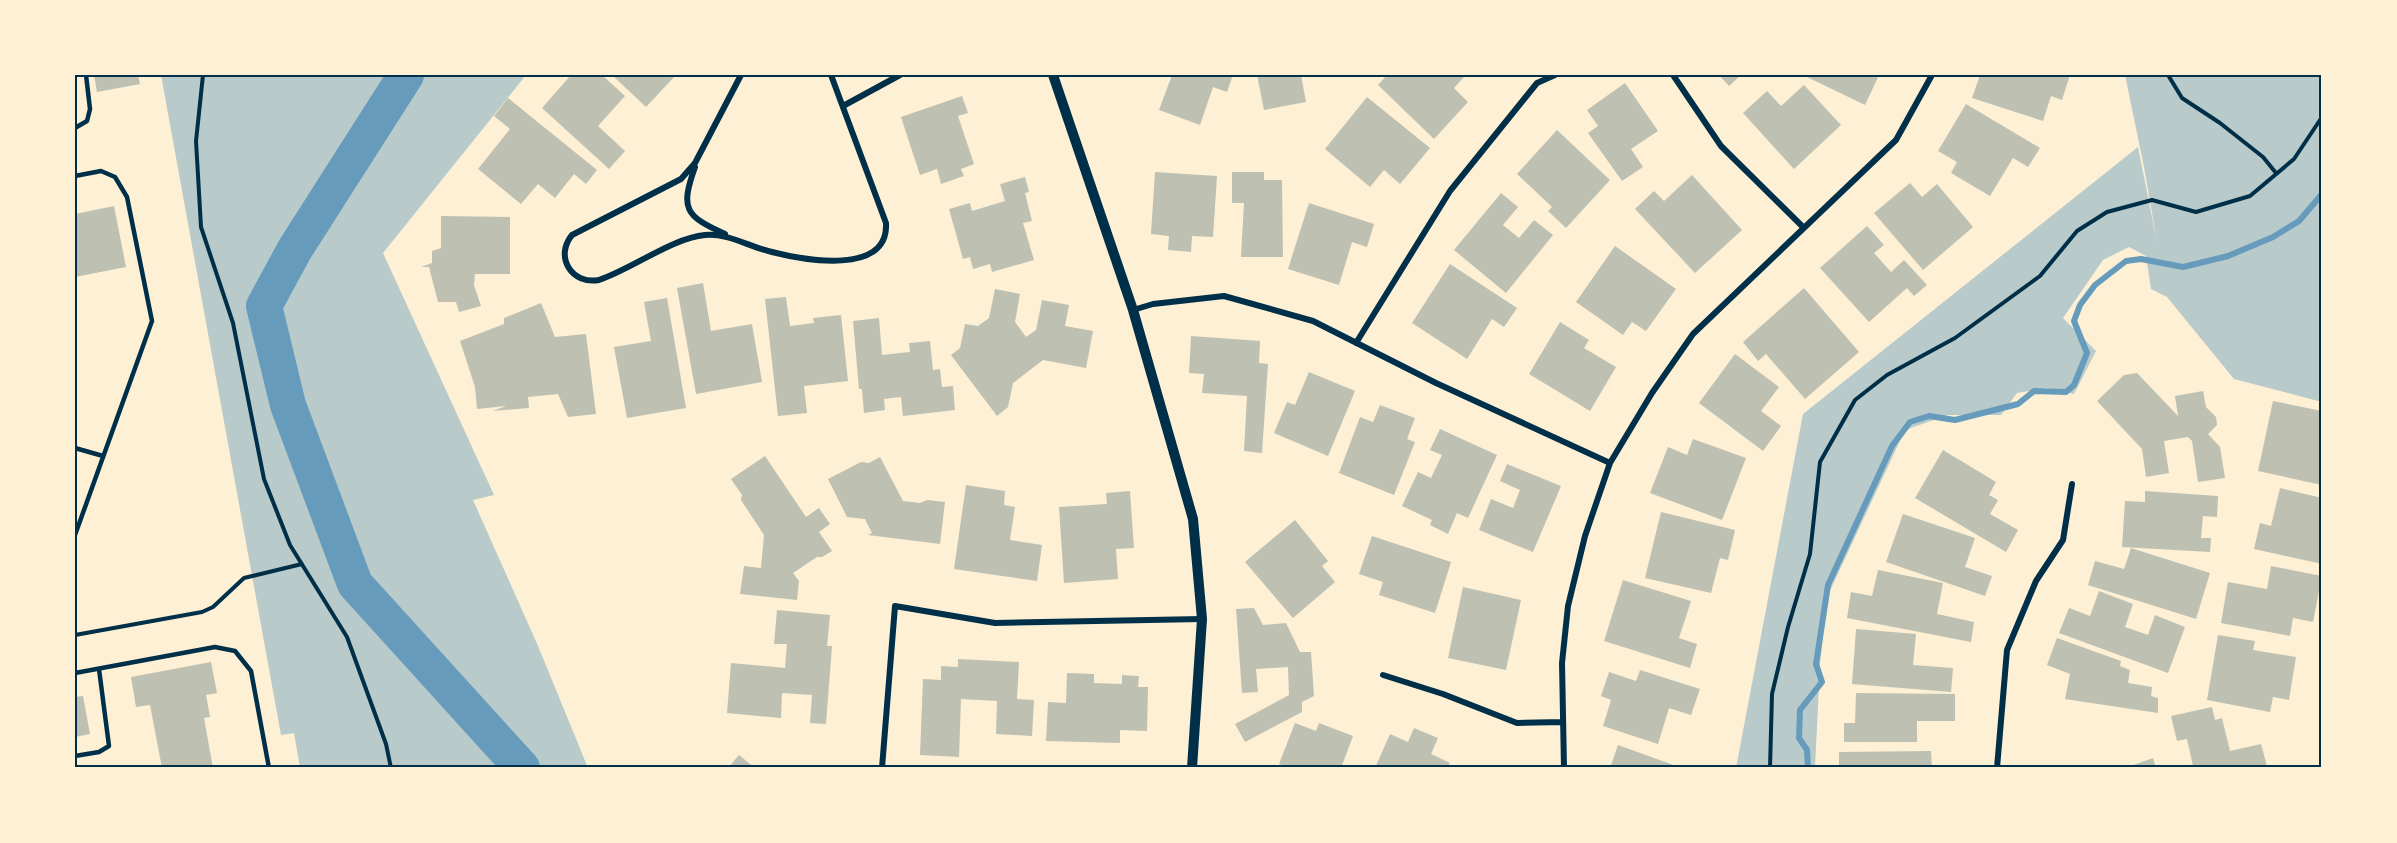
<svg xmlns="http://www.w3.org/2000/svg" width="2397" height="843" viewBox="0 0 2397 843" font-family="'Space Grotesk',sans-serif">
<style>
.green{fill:#b9caca}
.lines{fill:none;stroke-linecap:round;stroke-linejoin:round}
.stream{stroke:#669bbc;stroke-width:6}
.river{stroke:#669bbc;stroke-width:36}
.building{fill:#bec0b2}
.path{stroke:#003049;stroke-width:4}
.service{stroke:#003049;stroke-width:4.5}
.minor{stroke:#003049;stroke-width:6}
.tertiary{stroke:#003049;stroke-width:10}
.neatline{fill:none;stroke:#003049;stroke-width:2}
</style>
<rect width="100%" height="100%" fill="#fdf0d5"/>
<path class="green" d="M161,75H526L383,253L494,495L473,500L538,646L588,768H300L294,733L281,735Z
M2125,75H2322V402L2234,379L2167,297L2151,289L2146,256L2129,247L2103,260L2063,318L2096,351L2074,394L2047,388L2017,393L2001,415H1948L1905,430L1827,597L1820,664L1815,768H1736L1803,414L2138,147L2157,242L2144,167Z"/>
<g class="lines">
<path class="stream" d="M1808,768L1807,750L1799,738L1800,710L1822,682L1816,664L1828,585L1892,446L1910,422L1929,416L1955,420L2018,404L2034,391L2066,392L2074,385L2087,353L2074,321L2080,305L2095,285L2126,261L2141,259L2183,267L2228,256L2273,237L2299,221L2322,194"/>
<path class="river" d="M406,75L295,249L264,306L288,405L355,584L522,768"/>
</g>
<path class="building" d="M94,75H138L140,84L97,92Z
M571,75H602L625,96L598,126L625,151L609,169L542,108Z
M612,75H676L646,107Z
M1172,75H1233L1227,92L1213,87L1200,125L1159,110Z
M1257,75H1301L1306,102L1264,110Z
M1387,75H1462L1464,77L1454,88L1468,102L1434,139L1378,85Z
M1719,75H1741L1729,86Z
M1808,75H1879L1865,105L1807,77Z
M1980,75H2070L2062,100L2051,96L2043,121L1972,98Z
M1625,83L1658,131L1631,149L1643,167L1622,181L1588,133L1598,126L1587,110Z
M1804,85L1841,125L1794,169L1743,113L1767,91L1781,106Z
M962,96L968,113L958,116L974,164L961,169L964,176L941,184L937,169L920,175L901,117Z
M1367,97L1430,148L1400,184L1384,170L1370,187L1325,149Z
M508,98L597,170L586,184L574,174L555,198L538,184L521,204L478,169L510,129L494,116Z
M1966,104L2040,148L2028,167L2013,158L1990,196L1951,173L1957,162L1938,151Z
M1557,130L1610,180L1566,228L1548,211L1552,207L1517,174Z
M1155,172L1217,176L1213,237L1192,236L1191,252L1168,250L1169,236L1151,234Z
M1232,172H1264V180H1282L1283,257H1241L1244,203H1232Z
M1692,175L1742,230L1695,273L1635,209L1654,191L1664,201Z
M1025,177L1029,192L1025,193L1032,221L1023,223L1034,260L992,272L990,264L973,269L970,257L963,259L949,209L970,203L972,211L1005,201L1000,184Z
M1910,183L1922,197L1937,184L1973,227L1923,270L1874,213Z
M1501,193L1518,207L1503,225L1519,238L1534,220L1553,235L1506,293L1454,250Z
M1309,203L1374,224L1367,247L1352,242L1339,285L1288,269Z
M114,206L126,267L75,277V214Z
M441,216L510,217V274H475L474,285L481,306L459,312L456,302H438L429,267H421L432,263V251L441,248Z
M1867,226L1884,245L1874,253L1891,272L1904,260L1927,285L1914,296L1907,288L1869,322L1820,268Z
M1615,246L1676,289L1646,331L1632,322L1623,335L1576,302Z
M1450,264L1517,308L1504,327L1492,319L1467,359L1412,323Z
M703,283L711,331L752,324L762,382L696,394L677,288Z
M1804,288L1859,352L1805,399L1766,354L1758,361L1743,342Z
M995,289L1020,294L1015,322L1026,337L1036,330L1042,300L1069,305L1065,326L1093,331L1086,368L1043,360L1013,383L1008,407L997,416L951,355L960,348L965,324L978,326L989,318Z
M786,297L790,326L814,323L813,318L841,315L848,381L804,386L807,413L778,416L765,299Z
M667,298L686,408L627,418L614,347L651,341L644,302Z
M541,303L555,337L586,334L596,414L568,417L558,394L528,397L529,408L493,411L506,406L477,409L475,387L460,341L504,324V318Z
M879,318L882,355L910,352L909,343L930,341L933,370L940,369L942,387L953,386L955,410L903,416L901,397L884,399L885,410L864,413L862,389H859L853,321Z
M1560,322L1589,340L1584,348L1616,367L1590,411L1529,374Z
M1191,336L1260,341L1259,363L1268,364L1262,453L1244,451L1247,396L1202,393L1204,374L1189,373Z
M1735,354L1779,387L1761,411L1781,426L1763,451L1699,403Z
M1309,372L1355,391L1328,456L1274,433L1287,402L1295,405Z
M2137,373L2178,416L2175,396L2203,391L2206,407L2216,417L2217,425L2208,434L2220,447L2225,478L2198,482L2192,441L2188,437L2164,441L2169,473L2146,477L2142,449L2097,401L2124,375Z
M2273,401L2322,411V485L2258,471Z
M1380,405L1415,418L1407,439L1415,442L1394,495L1339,473L1360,417L1373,422Z
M1440,429L1497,455L1468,518L1457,513L1448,534L1430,525L1432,520L1402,506L1418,472L1431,478L1442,455L1430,450Z
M1693,439L1746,458L1722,520L1650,493L1668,447L1687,455Z
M1943,450L1996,482L1989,495L1998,500L1990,514L2018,530L2006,552L1915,498Z
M765,456L806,517L819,508L830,524L819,532L832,551L822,557H817L793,573L799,581L797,600L740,594L744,566L761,568L764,535L741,500L742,495L731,479Z
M880,457L903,501L920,503L927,500L945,502L940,544L868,535L872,533L865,519L847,517L828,479L861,462L869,463Z
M1507,464L1561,486L1533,552L1479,530L1491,499L1513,508L1520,490L1500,481Z
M966,485L1005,491L1004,505L1015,507L1010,540L1042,545L1037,581L954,569Z
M2280,488L2322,498V564L2254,549L2260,523L2271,526Z
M1130,491L1134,548L1116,549L1118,579L1064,583L1059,507L1107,504L1106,493Z
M2145,491L2218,496L2217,517L2203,516L2201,538H2211L2210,552L2122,547L2125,501L2145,502Z
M1661,512L1735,530L1728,560L1720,558L1711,593L1645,578Z
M1903,514L1975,538L1965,567L1992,576L1985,596L1886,562Z
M1295,520L1328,561L1322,566L1335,582L1293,618L1245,562Z
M1372,536L1451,562L1435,613L1379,595L1383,582L1359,574Z
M2131,548L2210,573L2196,619L2088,585L2095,561L2124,569Z
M2271,566L2322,576L2313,622L2293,618L2290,636L2221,623L2228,582L2267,589Z
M1878,570L1943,583L1937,614L1974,622L1971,642L1847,618L1851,592L1872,596Z
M1623,580L1691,601L1679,638L1697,644L1690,668L1604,641Z
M1463,587L1521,600L1506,670L1448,658Z
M2099,591L2133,604L2125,627L2148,635L2155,615L2185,627L2168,673L2059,633L2069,608L2090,616Z
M1254,608L1263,625L1286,623L1300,652H1311L1314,696L1302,702V712L1245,742L1235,724L1289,695L1288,667L1256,669L1258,692L1242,693L1236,609Z
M777,610L830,615L827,646H832L826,724L810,723L812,695L782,693L781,718L727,713L731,663L785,668L787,644H774Z
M1856,629L1916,634L1913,665L1953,668L1951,692L1852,684Z
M2218,635L2255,641L2253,650L2296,657L2289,700L2273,697L2270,712L2207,700Z
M2057,638L2121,661L2120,666L2130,670L2128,683L2152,687L2151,696L2158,698V713L2065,699L2070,674L2047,665Z
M958,659L1019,662L1017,699L1034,700L1032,736L996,734L997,701L961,699L959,757L920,755L923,679L941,680V666L958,667Z
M211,662L217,693L206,695L210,717L204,718L213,768H162L150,705L136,707L131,677Z
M1640,670L1700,689L1691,715L1669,708L1658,744L1603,726L1611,700L1601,696L1609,672L1636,681Z
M1067,673L1094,674V683L1122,684V675L1139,676L1138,687H1148L1147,731L1120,730V743L1046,741L1048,702L1066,703Z
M1856,693L1955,694V721H1917V742H1844V723H1855Z
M83,696L90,734L75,737V697Z
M2212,707L2215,720L2222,718L2230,751L2261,744L2267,766L2187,768L2193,766L2187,739L2177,741L2171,716Z
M1295,723L1316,731L1319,723L1353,736L1341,768H1291L1279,764Z
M1414,728L1438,738L1431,754L1450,763L1447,768H1375L1390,734L1408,742Z
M1618,745L1682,768H1610Z
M1931,751L1932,768H1839V752Z
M739,755L755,768H728Z
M2153,758L2156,768H2125Z"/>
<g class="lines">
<path class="path" d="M203,75L196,141L201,227L233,323L264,479L290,545L347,637L386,744L391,768
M2168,75L2182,98L2220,123L2263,157L2276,173
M75,635L202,612L213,607L244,578L302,564
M1770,768L1772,694L1788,627L1810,554L1820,462L1855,400L1887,375L1955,338L2040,276L2077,231L2107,212L2152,200L2196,212L2250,196L2294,159L2322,117"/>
<path class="service" d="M75,128L87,121L90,109L86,75
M75,176L101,171L115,177L127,197L152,321L75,535
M75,448L103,456
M75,673L215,647L235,651L251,671L269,768
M75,756L99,752L109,746L99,669"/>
<path class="minor" d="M741,75L695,163L681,179L572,235C554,257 572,285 599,280C632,269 672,238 705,235C729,233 749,247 772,252C804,260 889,276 886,223L831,75
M1673,75L1721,146L1804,228
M843,106L900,75
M695,167C680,209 685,216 725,234
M1133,310L1153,304L1224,296L1313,321L1436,383L1610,463
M1356,343L1450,191L1537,83L1555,75
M1383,675L1443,694L1517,723L1562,722
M882,768L895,606L995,623L1202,619
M1564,768L1562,663L1568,606L1585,536L1610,463L1652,393L1693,334L1896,140L1932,75
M1997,768L2007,650L2036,581L2063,540L2072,484"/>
<path class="tertiary" d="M1053,75L1133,310L1193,519L1202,619L1192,768"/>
</g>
<rect width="2397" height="843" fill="none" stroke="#fdf0d5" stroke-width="153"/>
<rect x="76" y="76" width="2244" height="690" class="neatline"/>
</svg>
